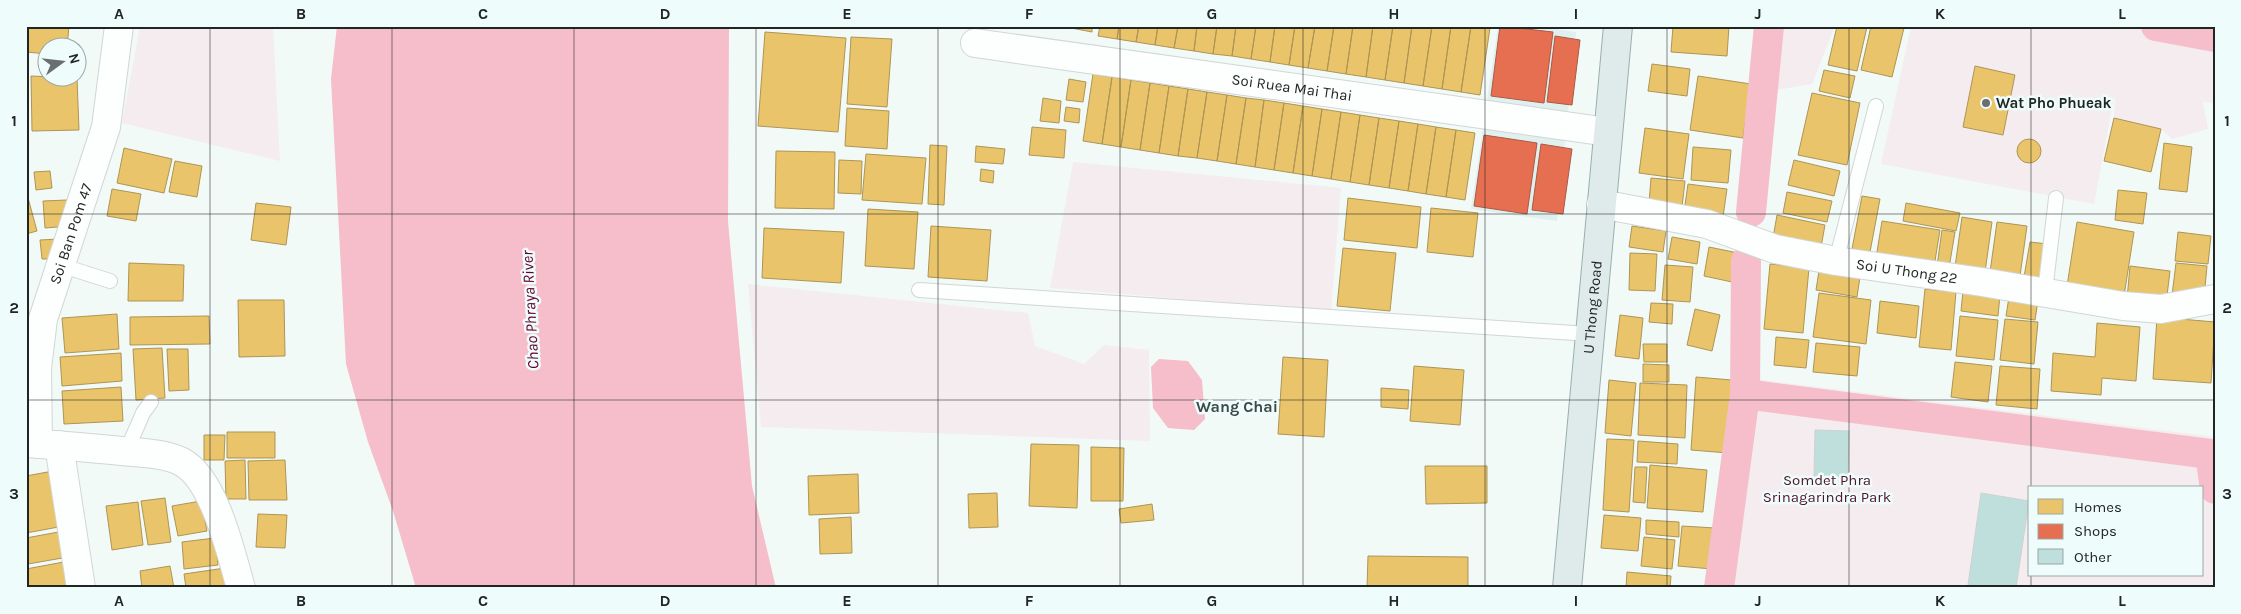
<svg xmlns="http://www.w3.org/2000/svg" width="2241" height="614" viewBox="0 0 2241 614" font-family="Karla,sans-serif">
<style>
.built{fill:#dff0ee}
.green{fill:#f4ecee;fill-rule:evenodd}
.water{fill:#f6bdcb}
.homes{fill:#e9c46a;stroke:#ad9555}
.shops{fill:#e76f51;stroke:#ac5944}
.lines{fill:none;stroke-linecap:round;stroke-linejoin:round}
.canal{stroke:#f6bdcb;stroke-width:30}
.building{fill:#bedfdc;stroke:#ccd2d1}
.lane-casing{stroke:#d0d7d5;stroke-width:16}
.street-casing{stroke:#d0d7d5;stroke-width:30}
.primary-casing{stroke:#98afad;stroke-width:30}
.lane{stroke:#fdfefe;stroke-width:14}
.street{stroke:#fdfefe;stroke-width:28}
.primary{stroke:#deebea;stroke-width:28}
.grid{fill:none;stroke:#212625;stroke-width:1;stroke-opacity:0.55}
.poi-dot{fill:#6a706f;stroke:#eefdfb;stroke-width:2}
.labels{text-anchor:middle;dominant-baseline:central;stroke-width:5;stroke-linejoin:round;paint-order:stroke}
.street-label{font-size:15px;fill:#212625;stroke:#eefdfb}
.poi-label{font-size:15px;font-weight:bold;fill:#212625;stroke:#eefdfb;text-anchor:start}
.park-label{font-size:15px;fill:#521229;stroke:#eefdfb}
.water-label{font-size:16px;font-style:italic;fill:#64042e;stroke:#eefdfb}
.neighbourhood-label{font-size:16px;font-weight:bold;fill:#3c4947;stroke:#eefdfb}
.neatline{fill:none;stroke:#212625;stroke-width:2}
.grid-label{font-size:16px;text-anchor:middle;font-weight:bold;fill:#212625}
</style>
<rect width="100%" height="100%" fill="#f2faf8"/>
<path class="built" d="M1498,26H1537L1576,32L1557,221L1471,209Z"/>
<path class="green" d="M140,26H273L280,161L122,123Z
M1771,26H1835L1812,84L1776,90Z
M1911,26H2215V103L2203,102L2208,129L2172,139L2161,129L2114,118L2115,93L2094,204L1881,164Z
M1073,162L1341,188L1331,311L1050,288Z
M748,284L1028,313L1035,346L1084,364L1104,345L1149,350L1150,441L761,427Z
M1739,377L2215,437V588H1704ZM2030,488H2202V575H2030Z"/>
<path class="water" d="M337,26H729L728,221L752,486L776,588H416L393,511L368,442L346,364L331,79Z
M1159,359L1188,361L1202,380L1205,419L1194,430L1168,428L1153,408L1151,367Z"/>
<path class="homes" d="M27,26H69L67,48H48V54L26,52Z
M1061,26H1092V32Z
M1100,26H1119L1117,39L1098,36Z
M1119,26H1139L1136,42L1117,39Z
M1139,26H1158L1155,45L1136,42Z
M1158,26H1178L1174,48L1155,45Z
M1178,26H1197L1194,51L1174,48Z
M1197,26H1217L1213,54L1194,51Z
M1217,26H1236L1232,56L1213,54Z
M1236,26H1256L1251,59L1232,56Z
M1256,26H1275L1270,62L1251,59Z
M1275,26H1295L1289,65L1270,62Z
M1295,26H1315L1308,68L1289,65Z
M1315,26H1334L1327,71L1308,68Z
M1334,26H1353L1346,74L1327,71Z
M1353,26H1373L1366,77L1346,74Z
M1373,26H1393L1385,80L1366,77Z
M1393,26H1412L1404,83L1385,80Z
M1412,26H1432L1423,86L1404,83Z
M1432,26H1451L1442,89L1423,86Z
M1451,26H1471L1461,92L1442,89Z
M1471,26L1490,28L1480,95L1461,92Z
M1673,26H1729L1727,56L1671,52Z
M1837,26L1867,27L1857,71L1828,65Z
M1871,26L1904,28L1892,77L1861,70Z
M765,32L846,38L838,132L758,126Z
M851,37L892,39L887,107L847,104Z
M1652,64L1690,69L1687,96L1648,91Z
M1975,66L2015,75L2003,135L1963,127Z
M1824,70L1855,76L1850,98L1819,91Z
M1093,74L1112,77L1102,144L1083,141Z
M31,76L77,78L79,130L32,131Z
M1698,76L1751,84L1743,138L1690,130Z
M1112,77L1131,80L1121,147L1102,144Z
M1069,79L1086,82L1083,102L1066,100Z
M1131,80L1150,83L1140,150L1121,147Z
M1150,83L1169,86L1159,153L1140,150Z
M1169,86L1188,89L1178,156L1159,153Z
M1188,89L1207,92L1197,158L1178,156Z
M1207,92L1227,95L1217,161L1197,158Z
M1812,93L1860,103L1847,165L1798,155Z
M1227,95L1246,98L1236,164L1217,161Z
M1043,98L1061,101L1059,123L1040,121Z
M1246,98L1264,100L1255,167L1236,164Z
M1264,100L1284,103L1274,170L1255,167Z
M1284,103L1303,106L1293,173L1274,170Z
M1303,106L1322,109L1312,176L1293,173Z
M1066,107L1080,109L1079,123L1064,121Z
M847,108L889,111L887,149L845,146Z
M1322,109L1341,112L1331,179L1312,176Z
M1341,112L1360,115L1350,182L1331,179Z
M1360,115L1379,118L1369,185L1350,182Z
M1379,118L1399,121L1389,188L1369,185Z
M2114,118L2161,129L2151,172L2104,161Z
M1399,121L1418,124L1408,191L1389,188Z
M1418,124L1436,127L1426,194L1408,191Z
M1032,127L1066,130L1064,158L1029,155Z
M1436,127L1456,130L1446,197L1426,194Z
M1645,128L1689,134L1683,179L1639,173Z
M1456,130L1475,133L1465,200L1446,197Z
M2017 151a12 12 0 1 1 24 0a12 12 0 1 1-24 0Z
M2164,143L2192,147L2187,192L2159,189Z
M930,145L947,146L944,205L928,204Z
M976,146L1005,149L1003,164L975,162Z
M1693,147L1731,150L1728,183L1691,180Z
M124,148L172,159L164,193L117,183Z
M776,151L835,152L834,209L775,208Z
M866,154L926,158L922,204L862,200Z
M839,160L862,161L861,194L838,193Z
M1794,160L1840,171L1834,196L1788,185Z
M175,161L202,166L197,197L169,192Z
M981,169L994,171L993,183L980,181Z
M50,171L52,188L36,190L34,172Z
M1651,178L1685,181L1682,207L1649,203Z
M1688,184L1727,189L1723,217L1684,212Z
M112,189L141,194L136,221L107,216Z
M2118,190L2147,193L2143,224L2115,220Z
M1787,192L1832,201L1827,222L1783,213Z
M27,194L37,231L26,234V195Z
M1862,196L1880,199L1870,252L1852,249Z
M1348,198L1421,207L1417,248L1344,240Z
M67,200L70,226L45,228L43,201Z
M256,203L291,207L286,245L251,240Z
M1906,203L1960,213L1956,231L1903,221Z
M1431,208L1478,213L1473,257L1427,252Z
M868,209L918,212L914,269L865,266Z
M1777,215L1825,225L1821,247L1773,238Z
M1962,217L1992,222L1985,272L1955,267Z
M1882,221L1940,230L1934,267L1876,258Z
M1997,222L2027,226L2020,276L1990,272Z
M2077,222L2134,232L2124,296L2067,286Z
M931,226L991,230L987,281L928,277Z
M1632,226L1666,231L1663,252L1629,247Z
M764,228L844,232L841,283L762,278Z
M1942,230L1955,232L1949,268L1937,266Z
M2178,232L2211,236L2208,264L2175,261Z
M1672,237L1700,242L1697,264L1668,259Z
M58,239L59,259H42L40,240Z
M2030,242L2048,244L2042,280L2024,277Z
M1709,247L1738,253L1732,282L1704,276Z
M1343,248L1396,253L1390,311L1337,306Z
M1630,253L1657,254L1655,291L1629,290Z
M129,263L184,265L183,301H128Z
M2176,263L2207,266L2204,298L2172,295Z
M1770,264L1809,268L1803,333L1764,329Z
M1665,265L1693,267L1690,302L1662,300Z
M2130,266L2170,271L2166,304L2127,299Z
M1819,271L1860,277L1857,297L1816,290Z
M1925,289L1956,292L1951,350L1919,347Z
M1963,291L2000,295L1998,316L1961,311Z
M1819,293L1871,300L1866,344L1813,337Z
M2009,297L2038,301L2035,320L2006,316Z
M238,300H284L285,356L239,357Z
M1880,301L1919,306L1916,338L1877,333Z
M1651,303L1673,304L1672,324L1649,322Z
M1695,309L1720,315L1712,351L1687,345Z
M117,314L119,349L65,353L62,318Z
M1620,315L1643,318L1639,359L1615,356Z
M209,316L210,344L130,345V317Z
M1960,316L1998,320L1994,360L1956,356Z
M2157,317L2215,322L2211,383L2153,379Z
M2005,319L2038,322L2034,364L2000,360Z
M2097,323L2140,327L2136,381L2102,378L2101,395L2051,391L2053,353L2095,357Z
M1776,337L1809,340L1806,368L1774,365Z
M1816,343L1860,347L1857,376L1813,372Z
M1643,344H1667V362H1644Z
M162,348L165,398L136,400L133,349Z
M167,349H188L189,390L169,391Z
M121,353L122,381L62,386L60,357Z
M1283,357L1328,360L1324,437L1278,434Z
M1955,362L1992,366L1988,402L1951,397Z
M1643,364L1669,365V382H1643Z
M1414,366L1464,370L1460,425L1410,421Z
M2000,366L2040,369L2037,409L1996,405Z
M1696,377L1732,380L1728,453L1691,450Z
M1609,380L1636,383L1631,436L1605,433Z
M1640,383L1687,385L1685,438L1638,435Z
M121,387L123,421L64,424L62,391Z
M1381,388L1409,390L1408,409L1381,407Z
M227,432H275V458H227Z
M204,435H225L224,460H204Z
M1607,439L1634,440L1629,512L1603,510Z
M1638,441L1678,444L1677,464L1637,462Z
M1031,444L1079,445L1077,508L1029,506Z
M1091,447L1124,448L1123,501H1091Z
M245,460L246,499H226L225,461Z
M285,460L287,500H249L248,461Z
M1650,465L1707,470L1703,512L1647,508Z
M1425,466H1487V503L1426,504Z
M1635,467H1647L1645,503L1633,502Z
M53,471L64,526L26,533V476Z
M858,474L859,513L809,515L808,476Z
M997,493L998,527L969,528L968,494Z
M165,498L171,542L148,545L141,501Z
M201,501L207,531L178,536L172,506Z
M138,502L143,545L112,550L106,506Z
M1152,504L1154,520L1121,523L1119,509Z
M258,514L287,515L285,548L256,547Z
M1604,515L1641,518L1638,551L1601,548Z
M851,517L852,553L820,554L819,519Z
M1646,520L1679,522V537L1646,534Z
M1682,526L1715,528L1712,569L1678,566Z
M64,531L68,557L28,564L26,538Z
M1644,537L1675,540L1672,569L1641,566Z
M215,538L218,565L184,569L182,542Z
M1368,556L1468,557V588H1367Z
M69,561L75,588H28L26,569Z
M170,566L174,588H142L140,571Z
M225,568L228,588H186L184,574Z
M1627,572L1671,576L1670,588H1626Z"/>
<path class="shops" d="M1500,26L1553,32L1544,103L1491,96Z
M1555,36L1580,40L1572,105L1547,102Z
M1484,135L1537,143L1527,214L1474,206Z
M1541,144L1572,149L1563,214L1532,210Z"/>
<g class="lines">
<path class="canal" d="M2156,26L2215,37
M1751,212L1769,26
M1745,394L2210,454L2215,489
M1719,588L1745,394L1746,261"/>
</g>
<path class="building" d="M1815,430L1849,431L1848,477L1814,476Z
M1981,493L2029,501L2016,588L1968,585Z"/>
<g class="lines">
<g class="lane-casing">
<path id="lane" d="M1836,261L1876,106
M60,265L110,281
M919,290L1590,334
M2045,292L2056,198
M126,452L143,413L151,402"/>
</g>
<g class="street-casing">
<g id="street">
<path id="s1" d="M975,43L1608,132"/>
<path id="s2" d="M1601,204L1707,224L1775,249L1836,261L1982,282L2123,306L2161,309L2215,299"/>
<path d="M26,443C58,445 90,448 122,451C141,453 164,453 182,462C215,480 231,554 241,588"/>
<path id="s3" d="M38,444L37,368L43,319L106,127L119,26"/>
<path d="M59,445L81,588"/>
</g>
</g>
<g class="primary-casing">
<g id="primary">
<path id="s4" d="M1567,588L1618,26"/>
</g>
</g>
<use href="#lane" class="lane"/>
<use href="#street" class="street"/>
<use href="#primary" class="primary"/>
</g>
<path class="grid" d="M210,26V588M392,26V588M574,26V588M756,26V588M938,26V588M1120,26V588M1303,26V588M1485,26V588M1667,26V588M1849,26V588M2031,26V488M26,214H2215M26,400H2215M2031,575V588"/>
<circle class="poi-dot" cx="1986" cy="103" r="5"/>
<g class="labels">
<g class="street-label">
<text stroke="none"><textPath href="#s1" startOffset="320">Soi Ruea Mai Thai</textPath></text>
<text stroke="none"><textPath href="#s3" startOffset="215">Soi Ban Pom 47</textPath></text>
<text stroke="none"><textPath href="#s2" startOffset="314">Soi U Thong 22</textPath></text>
<text stroke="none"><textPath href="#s4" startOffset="282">U Thong Road</textPath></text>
</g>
<g class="poi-label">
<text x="1996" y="103">Wat Pho Phueak</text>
</g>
<g class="park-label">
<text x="1827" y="480">Somdet Phra<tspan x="1827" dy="17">Srinagarindra Park</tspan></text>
</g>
<g class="water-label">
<text transform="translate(530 310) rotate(-93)">Chao Phraya River</text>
</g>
<g class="neighbourhood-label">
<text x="1237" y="406">Wang Chai</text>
</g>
</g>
<rect width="2241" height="614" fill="none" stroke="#eefdfb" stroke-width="55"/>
<rect x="2028" y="486" width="175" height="90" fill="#eefdfb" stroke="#9ca7a5"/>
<rect x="2038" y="499" width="25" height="15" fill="#e9c46a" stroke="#9ca7a5"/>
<text x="2074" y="512" font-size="15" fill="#212625">Homes</text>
<rect x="2038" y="524" width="25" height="15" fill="#e76f51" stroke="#9ca7a5"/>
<text x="2074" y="536" font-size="15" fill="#212625">Shops</text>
<rect x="2038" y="549" width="25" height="15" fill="#bedfdc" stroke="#9ca7a5"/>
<text x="2074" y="562" font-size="15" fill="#212625">Other</text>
<g transform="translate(62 62) rotate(75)"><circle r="24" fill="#eefdfb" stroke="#9ca7a5"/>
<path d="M0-4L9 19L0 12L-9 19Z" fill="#6a706f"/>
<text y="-8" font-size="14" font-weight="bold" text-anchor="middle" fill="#212625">N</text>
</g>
<rect x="28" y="28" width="2186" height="558" class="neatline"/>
<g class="grid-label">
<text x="119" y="19">A</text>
<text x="301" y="19">B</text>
<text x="483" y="19">C</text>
<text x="665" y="19">D</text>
<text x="847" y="19">E</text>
<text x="1029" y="19">F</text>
<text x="1212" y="19">G</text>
<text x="1394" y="19">H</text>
<text x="1576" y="19">I</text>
<text x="1758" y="19">J</text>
<text x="1940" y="19">K</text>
<text x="2122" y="19">L</text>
<text x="14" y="126">1</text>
<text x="2227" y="126">1</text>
<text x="14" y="313">2</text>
<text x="2227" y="313">2</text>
<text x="14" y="499">3</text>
<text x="2227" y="499">3</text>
<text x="119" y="606">A</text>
<text x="301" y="606">B</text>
<text x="483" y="606">C</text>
<text x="665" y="606">D</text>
<text x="847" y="606">E</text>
<text x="1029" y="606">F</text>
<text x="1212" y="606">G</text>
<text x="1394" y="606">H</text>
<text x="1576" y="606">I</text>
<text x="1758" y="606">J</text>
<text x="1940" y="606">K</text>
<text x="2122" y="606">L</text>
</g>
</svg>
